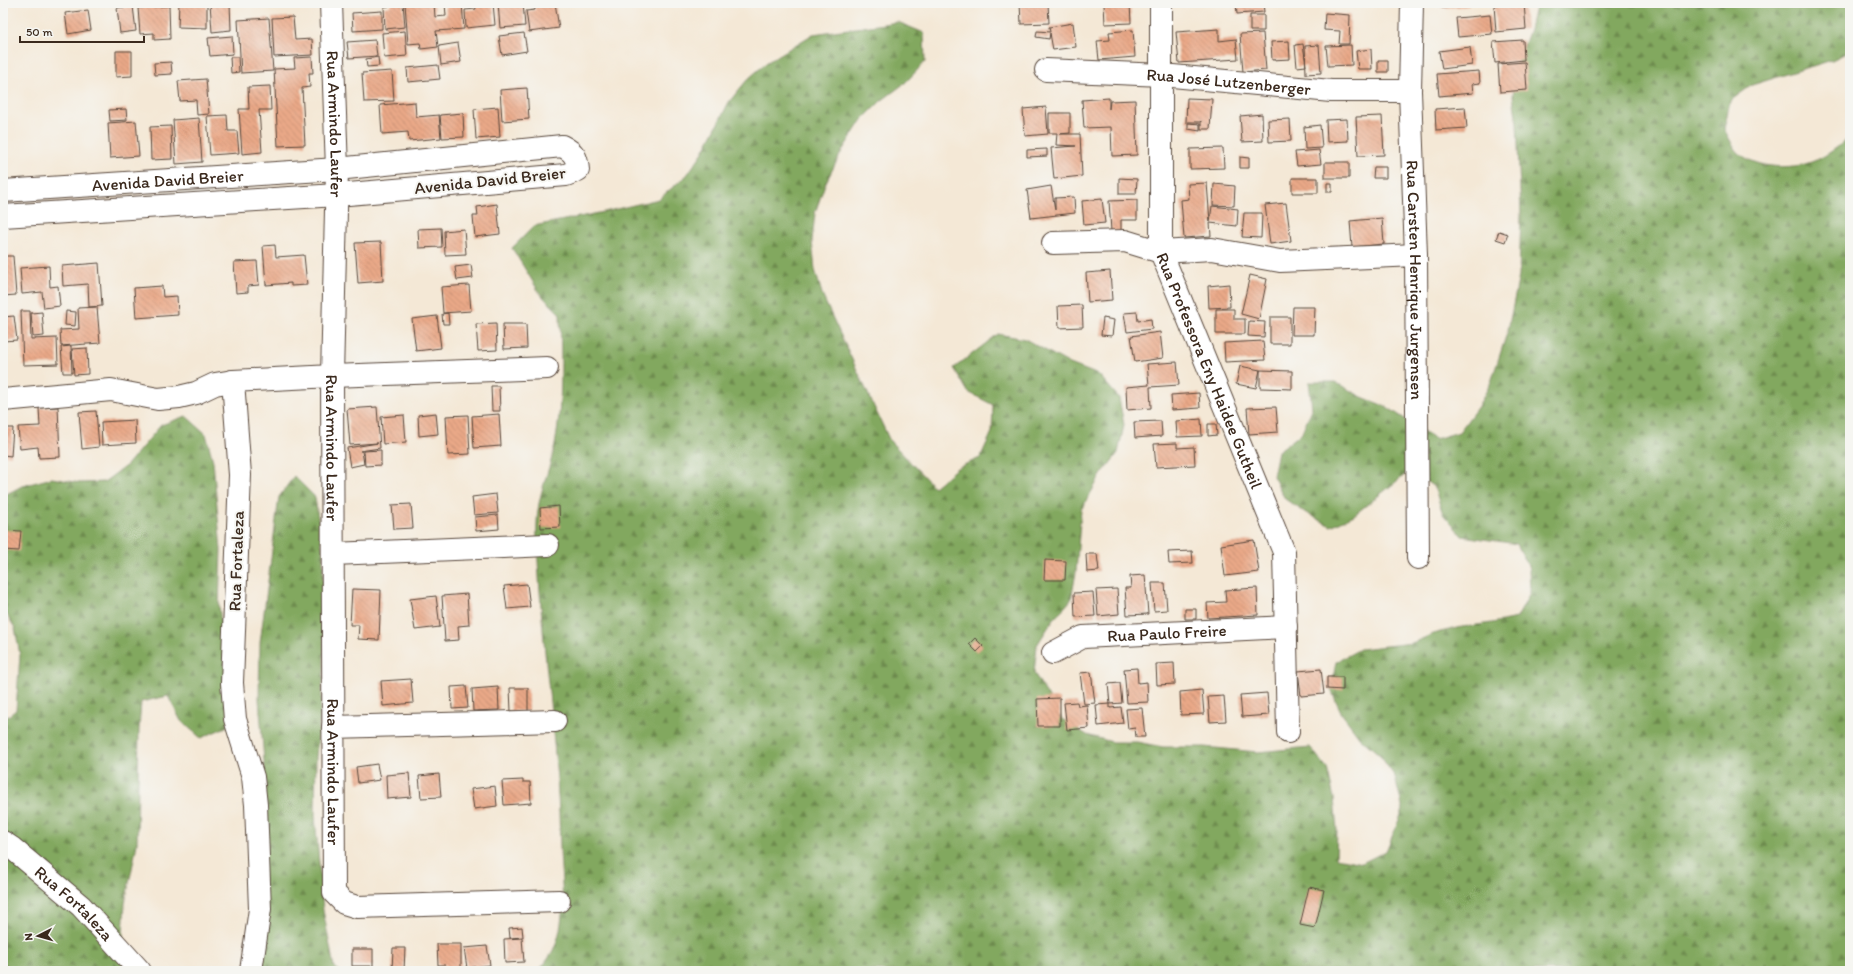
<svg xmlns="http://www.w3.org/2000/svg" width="1853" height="974" viewBox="0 0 1853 974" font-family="Itim,sans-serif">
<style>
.forest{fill:url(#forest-firs);stroke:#5e693e}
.building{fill:url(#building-back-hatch)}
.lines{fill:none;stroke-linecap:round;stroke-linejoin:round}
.minor-casing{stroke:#57463a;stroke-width:24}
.minor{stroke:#fff;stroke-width:22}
.labels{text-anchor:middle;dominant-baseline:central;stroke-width:4;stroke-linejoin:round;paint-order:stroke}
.street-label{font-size:17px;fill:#3b2a1e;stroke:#f6f6f2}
</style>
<defs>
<pattern id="forest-firs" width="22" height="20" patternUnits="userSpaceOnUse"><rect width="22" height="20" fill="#82a85e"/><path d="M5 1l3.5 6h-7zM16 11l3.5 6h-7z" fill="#6c894d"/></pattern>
<pattern id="building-back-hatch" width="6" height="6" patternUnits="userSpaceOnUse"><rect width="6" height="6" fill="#eaa988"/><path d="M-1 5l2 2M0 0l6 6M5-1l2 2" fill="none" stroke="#bf8a6f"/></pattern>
</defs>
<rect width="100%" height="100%" fill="#f6f6f2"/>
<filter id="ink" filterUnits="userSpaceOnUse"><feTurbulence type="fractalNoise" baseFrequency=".025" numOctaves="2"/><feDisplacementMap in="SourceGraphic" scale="8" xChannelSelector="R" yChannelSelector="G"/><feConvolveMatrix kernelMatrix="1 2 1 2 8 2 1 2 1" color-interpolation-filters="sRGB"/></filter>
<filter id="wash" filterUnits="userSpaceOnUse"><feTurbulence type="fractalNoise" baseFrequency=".012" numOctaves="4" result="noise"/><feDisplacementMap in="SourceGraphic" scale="16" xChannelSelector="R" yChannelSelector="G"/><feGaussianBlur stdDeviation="0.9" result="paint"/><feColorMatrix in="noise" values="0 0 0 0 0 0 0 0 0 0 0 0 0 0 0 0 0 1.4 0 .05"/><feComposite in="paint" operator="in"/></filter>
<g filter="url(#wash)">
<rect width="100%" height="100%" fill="#f4e8d6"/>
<path class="forest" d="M1536,3H1850V51L1832,60L1752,85L1730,101L1724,129C1728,136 1733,147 1739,153C1757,169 1792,170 1814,161C1827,156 1839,146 1850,137V971H538C572,938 561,890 560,847C559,757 544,667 539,577C538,559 536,541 537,523C537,496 550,470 555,445C563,402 561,358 560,314L541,295L512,248L534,226L604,212L659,199L687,175L703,152L729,102L747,80L766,63L813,34L898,22L924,33L925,62L905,83L881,101L861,121L842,151L825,184L815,213L812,241L815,270L823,297L890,441L934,487L957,468L980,458L992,432L993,405L968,392L954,368L998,334L1025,339L1070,364L1099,375L1119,398L1124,425L1118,453L1101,475L1081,510L1076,572L1071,600L1053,620L1037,645L1034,673L1062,719L1087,735L1112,742H1137L1163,747H1204L1258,752L1310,747L1327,768L1334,798L1337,830L1336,858L1362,863L1386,851L1403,810L1395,777L1379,754L1360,738L1342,714L1331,690L1336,662L1360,649L1412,643L1436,633L1462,627L1492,623L1517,618L1530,593L1529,568L1517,544L1462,536L1443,514L1434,487L1411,470L1354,515L1331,526L1306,513L1285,499L1273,476L1278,451L1301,434L1312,409L1309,382H1335L1362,397L1387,407L1435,439L1459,432L1479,405L1491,382L1508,330L1519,276L1521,214L1517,123L1513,96L1515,71L1530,29Z
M186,416L206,434L213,461L221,550L219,605L228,690V726L201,738L181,721L168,696L141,702L139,729L137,844L125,903L122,950L124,971H3V720L16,710L20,655L15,628L3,608V496L22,486L52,478L80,483L104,482L127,465L161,425Z
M294,476L315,497L323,553L324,670L316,757L315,816L323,910L334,967L340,971H254L266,785L259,699L260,643L279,497Z"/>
<g id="blocks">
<path class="building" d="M179,3H207V28L178,27Z
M210,3H230L231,30L212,32Z
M390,3H403L405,27L385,29L384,7L390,6Z
M405,3H434L435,17L446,16L445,3H462L464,29L436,31L438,47L421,49L420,43L408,44Z
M475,3H493L495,25L466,28L465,10L476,9Z
M498,3H523L525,26L500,28Z
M534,3H555L559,28L529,32L526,11L535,10Z
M1020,3H1048L1049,23L1021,24Z
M1130,3L1131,23L1105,24L1104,4Z
M1236,3H1263L1264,12L1237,14Z
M1442,3H1469V6L1442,8Z
M1524,3L1526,29L1496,32L1494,5Z
M133,6L136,31L120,33L117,8Z
M169,6L170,39L154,40V33L140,34L138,8Z
M88,10L91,30L68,34L65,13Z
M382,11V29L353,31L352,13Z
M1325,13L1350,15L1349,44H1339L1340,31L1324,30Z
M1250,15H1264V31H1250Z
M1490,15L1492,34L1458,37L1456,18Z
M293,17L295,40L312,39L313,55L274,57L272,18Z
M269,18L273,71L241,73L238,20Z
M1073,23L1076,47L1053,50L1050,33L1049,39L1036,37L1037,31L1050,32L1049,27Z
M1219,29V41L1236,39L1238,59L1179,63L1176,32Z
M1133,30L1135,57L1099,60L1097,41L1110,40L1109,32Z
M405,31L407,56L384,58L382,33Z
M524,33L527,51L502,55L499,36Z
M1263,33L1266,70L1243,72L1240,34Z
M232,36L233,54L210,56L208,38Z
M375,40L377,56L349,58L347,42Z
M1523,40L1524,60L1495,63L1493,42Z
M1289,41L1290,59L1272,60L1271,42Z
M458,43L461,62L441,65L439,46Z
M1303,44L1306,66L1297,67L1295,45Z
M1319,45L1321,73L1306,74L1305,46Z
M1351,45L1352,65L1328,66L1326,46Z
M1470,47L1472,65L1442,69L1439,51Z
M1371,49L1372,69H1358L1356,51Z
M116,51H132V76L116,77Z
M230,57H238L239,72L231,73Z
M312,57L313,73H309L310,87L302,88L305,145L278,146L274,69L295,68L294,58Z
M378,57L379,66L367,67L366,59Z
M1378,60H1388V72H1378Z
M171,62L172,74L155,75L154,63Z
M1525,62L1527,90L1500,92L1498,64Z
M438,65L440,79L408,82L407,68Z
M392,71L394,101L364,102L362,73Z
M1479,71L1480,83L1472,84L1473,93L1439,96L1437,74Z
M206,79L209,114L197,115L196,100L180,101L178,81Z
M270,86L271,110H259L262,152L242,154L239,109H249L248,87Z
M527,88L529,119L502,121L500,90Z
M1109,98V109L1110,101L1135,100L1137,155L1112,156L1111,127L1084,128L1082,100Z
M1187,98L1212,99L1210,129H1201V121L1200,122H1186Z
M415,102L416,117L439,115L441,138L409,141L408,132L382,134L380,105Z
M498,107L500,137L476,139L474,109Z
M1046,107L1048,134L1025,136L1023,109Z
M1465,107L1467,128L1436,130L1435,109Z
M126,109L127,120L110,121L109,110Z
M463,113L464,137L442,138L440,115Z
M1049,113H1070V133L1059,134H1080L1082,176L1054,179L1051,148L1076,146L1056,145L1057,133H1049Z
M1262,114L1263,141L1242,142L1240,116Z
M227,115L228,131H237L239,153L210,155L207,116Z
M1382,116L1384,155L1358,156L1356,117Z
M199,118L202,162L176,164L173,120Z
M1290,119L1291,141L1269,142L1268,120Z
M1347,119L1348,141L1327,142L1326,120Z
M136,121L139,156L110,158L108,123Z
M1188,123L1200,124V131L1188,129Z
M1320,125L1322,148L1305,149L1304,127Z
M171,126L172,159L151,160L150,127Z
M1223,148L1224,168L1190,169V149Z
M1047,149V156L1027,157V150Z
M1319,150L1321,164L1297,166L1295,152Z
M1240,157L1249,158V168H1240Z
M1325,162H1349V178H1325Z
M1374,167H1386V178H1373Z
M1119,178L1137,179L1136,194H1119Z
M1292,178H1318V193H1292Z
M1207,183L1210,222L1212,206L1238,209L1237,226L1210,223L1211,236L1184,238L1181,200L1189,199L1188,184Z
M1327,183H1332V192H1327Z
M1214,184L1235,186L1234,206L1213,205Z
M1051,186L1055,210V198L1074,197L1075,213L1031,218L1027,190Z
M1102,199L1105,223L1084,225L1082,201Z
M1137,200V220H1121V231H1111L1109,201Z
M1286,203L1291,241L1270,244L1265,205Z
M497,204L500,234L475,237L473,216H478L477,207Z
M1244,213H1262L1261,238L1242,237Z
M1382,218L1384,244L1352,247L1350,221Z
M441,228L442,247L419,248L418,229Z
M464,229L466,254L445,255L444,231Z
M1499,231L1508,234L1505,242L1496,239Z
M381,242L383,281L358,283L355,243Z
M275,245L276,257L304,255L307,285L291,286V283L266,285L263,246Z
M3,256H13L16,295L3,296Z
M257,261L259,285L248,286V292L236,293L234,262Z
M99,263L102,306L89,307L88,284L63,286L62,266Z
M471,265L473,278L457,280L455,267Z
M49,266L50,287L58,286L60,306L44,308L42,292L22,294L20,268Z
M1110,271L1112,300L1088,302L1086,273Z
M1250,275L1267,279L1259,319L1241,314Z
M1229,284L1230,307L1209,308L1208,286Z
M469,285L471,311L443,313L441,287Z
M162,286L163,297L177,296L178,315L136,318L134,288Z
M1082,305L1083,327L1059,328L1058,306Z
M97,307L100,343L61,346L60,330L79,329L78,308Z
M1293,307H1315L1314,335H1292Z
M1216,309H1234V319H1245V334H1216Z
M21,311H30L31,339L57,338L58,364L23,365Z
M66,311L76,312L75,326L65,325Z
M42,312L44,336L33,337L31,313Z
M1137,312L1138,321L1151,319L1152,329L1127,332L1124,313Z
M448,313L449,324H443L442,314Z
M14,316L17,340L3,341V317Z
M437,316L441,348L416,351L412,319Z
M1270,317H1290V344H1270Z
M1103,318L1114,320L1112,336L1101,335Z
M1249,321L1265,322L1264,337L1248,336Z
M496,323L497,350L478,351L476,324Z
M503,324H526L527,348L504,349Z
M1160,332L1163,358L1135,362L1131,336Z
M1263,341L1265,360L1225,362L1224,343Z
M71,346L72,373H63L61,347Z
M87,348L88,374L74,375L72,349Z
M1177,362L1179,385L1150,387L1151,408L1127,410L1126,387L1149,385L1147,364Z
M1240,366L1260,370L1256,388L1236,384Z
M1260,370L1292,371V389L1260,388Z
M491,386H499L500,411H492Z
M1199,393L1200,408L1172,410L1171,395Z
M58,407L60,457L39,458L38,447L20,449L18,427L40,426L39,408Z
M377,407L380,448L360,451H362L364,464L350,467L347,448L378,443L350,445L347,409Z
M1276,407L1278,432L1249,434L1247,408Z
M96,411L99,447L82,449L79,412Z
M436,413L438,434L419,436L418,415Z
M499,414L501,446L474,448L472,416Z
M404,415L406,442L383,444L381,417Z
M468,415L470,454L448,455L446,416Z
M1201,419L1202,436L1177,437L1176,421Z
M135,420L136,443L102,445L101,422Z
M1161,421L1162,436L1135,438L1134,422Z
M1208,424H1216L1217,435L1208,436Z
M3,428H13L11,456L3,455Z
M1177,443V448L1194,447L1195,465L1156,467L1154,444Z
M381,450V465L365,466L364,451Z
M496,494L498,513L474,515L472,497Z
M411,504L413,528L394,529L392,505Z
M559,506L560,527L541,528L540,508Z
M498,515L499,529L476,531L475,517Z
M3,530L21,531L19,551L3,550Z
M1254,540L1259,572L1225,576L1221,545Z
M1192,551L1193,563L1169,564L1168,552Z
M1086,554H1097L1099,571L1087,572Z
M1045,560L1066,561L1065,580H1044Z
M1145,575L1148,614L1127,615L1125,588H1131L1130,576Z
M1152,583H1165L1167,610L1154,611Z
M527,584L530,607L507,609L504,586Z
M1257,588L1258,615L1208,618L1207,603L1226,602L1225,590Z
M352,589L381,590L379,640L358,639L359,625H350Z
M1117,589L1119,614L1098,616L1096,590Z
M1093,592L1095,616L1075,617L1074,593Z
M467,594L469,625L458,626L459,640L445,641L442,596Z
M436,596L440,627L415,630L410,599Z
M1185,609H1196V619H1185Z
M975,638L983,646L977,652L969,644Z
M1174,663L1175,684L1157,685L1156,664Z
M1137,668L1138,683L1147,682L1148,702L1127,703L1124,669Z
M1321,669L1324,694L1301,696L1298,671Z
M1091,672L1095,703L1084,704L1080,673Z
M1327,677H1343V690L1327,689Z
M411,679L413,703L383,706L381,681Z
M1120,683L1122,703L1110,704L1108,684Z
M466,686L468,708L452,709L451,687Z
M498,687L499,710L473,711L472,689Z
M510,688H528V711H511Z
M1202,690L1204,714L1181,715L1180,692Z
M1267,693L1269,715L1242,717L1240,695Z
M1224,696L1226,721L1210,722L1208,697Z
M1060,698V726H1038L1037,699Z
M1077,702L1078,706L1087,705L1089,728L1067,730L1064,703Z
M1110,704V708L1121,707L1123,723L1098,726L1096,705Z
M1142,708L1145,737H1136L1135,728L1128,729L1126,709Z
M377,764L380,780L358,783L356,767Z
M409,773L411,797L387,799L386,775Z
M439,774L441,797L421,798L419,776Z
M523,780V782H530L531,803L504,805L502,781Z
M495,786L497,806L474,809L471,789Z
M1309,887L1324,890L1315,928L1300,925Z
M522,927L523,937L510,938L509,928Z
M522,938L524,962L505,963L504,939Z
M437,944H461V971H446V965H438Z
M487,946L490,965L467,968L464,948Z
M393,948H405L404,971H392Z
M352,949H373V966H352Z"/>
</g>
</g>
<g filter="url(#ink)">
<use href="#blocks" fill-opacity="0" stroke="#57463a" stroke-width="1"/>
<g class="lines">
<g class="minor-casing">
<g id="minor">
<path id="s1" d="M331,3L337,169L332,376L334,893L344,903L357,907L559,901"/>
<path id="s2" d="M1161,3V252L1284,552L1288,732"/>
<path id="s3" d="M1412,3L1410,91L1416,255L1418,558"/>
<path id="s4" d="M1046,70L1162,75L1331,91H1410"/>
<path id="s5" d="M3,191L337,169L562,146C574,152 577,157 578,170L566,175L337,195L3,216"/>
<path d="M1053,243L1125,241L1161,252L1212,249L1280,261L1416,255"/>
<path d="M233,381L332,376L547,368"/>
<path d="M3,400L111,390L158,399L179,397L196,393L215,384L233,381L240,475L232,683L235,719L253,777L256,805L260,909L251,971"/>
<path d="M333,554L548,545"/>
<path id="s6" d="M1053,653L1083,637L1286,627"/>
<path d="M333,727L555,721"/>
<path id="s7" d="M3,842L12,848L81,906L140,971"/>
</g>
</g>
<use href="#minor" class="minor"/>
</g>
</g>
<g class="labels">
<g class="street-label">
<text stroke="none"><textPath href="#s4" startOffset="183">Rua José Lutzenberger</textPath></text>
<text stroke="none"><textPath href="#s1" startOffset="121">Rua Armindo Laufer</textPath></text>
<text stroke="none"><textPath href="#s5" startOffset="165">Avenida David Breier</textPath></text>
<text transform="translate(490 180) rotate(-6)">Avenida David Breier</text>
<text stroke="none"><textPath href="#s3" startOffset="277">Rua Carsten Henrique Jurgensen</textPath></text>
<text stroke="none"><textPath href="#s2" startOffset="377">Rua Professora Eny Haidee Gutheil</textPath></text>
<text stroke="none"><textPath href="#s1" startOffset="445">Rua Armindo Laufer</textPath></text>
<text transform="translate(236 561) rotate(-88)">Rua Fortaleza</text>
<text stroke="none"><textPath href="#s6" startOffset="118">Rua Paulo Freire</textPath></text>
<text stroke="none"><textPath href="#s1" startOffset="769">Rua Armindo Laufer</textPath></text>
<text stroke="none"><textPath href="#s7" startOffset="94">Rua Fortaleza</textPath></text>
</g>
</g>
<rect width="1853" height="974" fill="none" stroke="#f6f6f2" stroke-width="16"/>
<g transform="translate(38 936) rotate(264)" stroke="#f6f6f2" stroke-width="3" paint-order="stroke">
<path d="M0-3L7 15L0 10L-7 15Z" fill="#3b2a1e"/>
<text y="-6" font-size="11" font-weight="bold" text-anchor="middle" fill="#3b2a1e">N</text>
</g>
<path d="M20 36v6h124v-6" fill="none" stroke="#3b2a1e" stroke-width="2"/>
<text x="26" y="36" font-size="12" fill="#3b2a1e" stroke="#f6f6f2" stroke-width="3" paint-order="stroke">50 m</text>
</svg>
